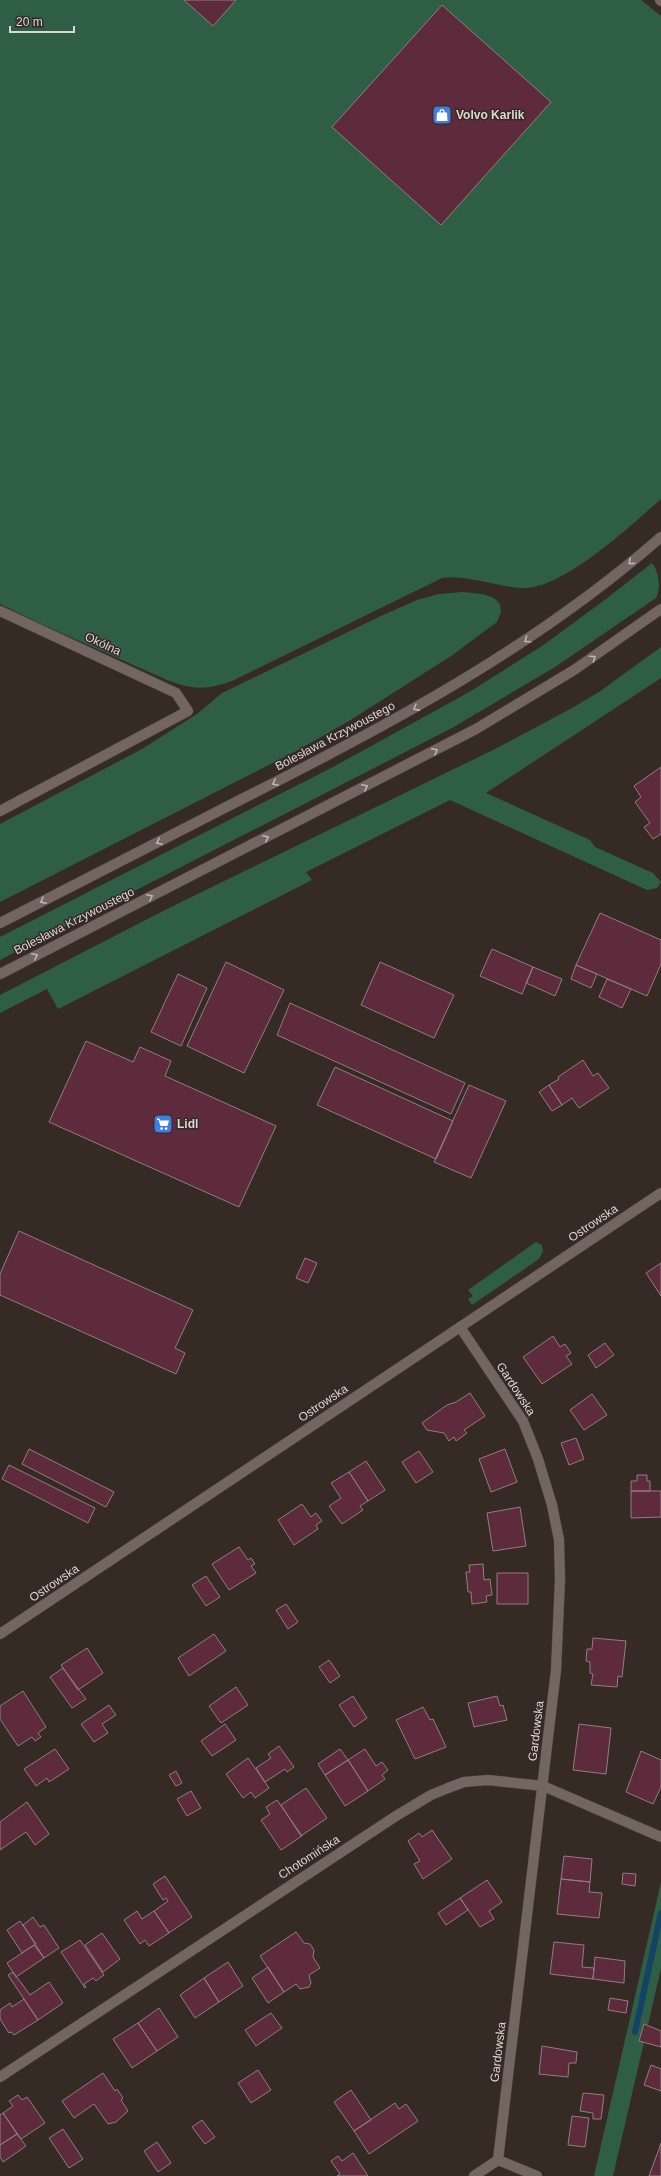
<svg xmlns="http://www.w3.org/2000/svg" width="661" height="2176" viewBox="0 0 661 2176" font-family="Helvetica,sans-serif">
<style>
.green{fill:#2e5f45}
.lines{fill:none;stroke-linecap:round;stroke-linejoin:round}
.stream{stroke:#134365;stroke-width:6}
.building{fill:#5e2b3d;stroke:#8e7e83}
.minor-casing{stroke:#4f4541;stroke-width:11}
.tertiary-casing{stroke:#4f4541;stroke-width:11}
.secondary-casing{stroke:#4f4541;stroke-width:11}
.minor{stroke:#736560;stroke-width:10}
.tertiary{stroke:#736560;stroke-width:10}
.secondary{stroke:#736560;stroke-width:10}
.oneway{stroke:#beb4b0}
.labels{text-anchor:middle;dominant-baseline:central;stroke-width:3;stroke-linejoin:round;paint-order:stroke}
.poi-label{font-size:12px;font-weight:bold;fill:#ded6d3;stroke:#362a25;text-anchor:start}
.street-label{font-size:12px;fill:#ded6d3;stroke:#362a25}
</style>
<rect width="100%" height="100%" fill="#362a25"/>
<path class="green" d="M0,0H641L661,16V499C631,525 562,591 521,588C494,586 470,575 442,578L232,681C206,690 193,690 167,680L39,623L0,604Z
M652,563C659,571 661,589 656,598L555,667L452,728L0,960V937L333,767L471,691L542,646L606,599Z
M463,592L482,594L494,598L500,604L501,612L497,622L451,656L349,721L298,750L0,902V824L142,749L197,714L222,693L383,615L417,600L439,594Z
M661,647V678L486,793L590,840L595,847L653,873L661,882L657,888L647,890L450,800L306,872L312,880L58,1009L47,989L0,1013V995L165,910L497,748L572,708L599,692Z
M536,1242L542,1245L543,1251L539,1259L472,1305L468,1299L473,1296L468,1290Z
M661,1882V1968L648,2025L644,2024L639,2040L644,2042L613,2176H594Z"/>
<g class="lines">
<path class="stream" d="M635,2032L661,1913"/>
</g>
<path class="building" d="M184,0H236L213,26Z
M442,5L551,102L441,225L332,127Z
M661,767V834L653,839L644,827L650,823L635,802L641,797L634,786Z
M600,913L661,940V964L647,996L576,965Z
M492,949L533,967L522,994L480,976Z
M226,962L284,990L244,1073L187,1046Z
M380,962L454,995L434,1038L361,1005Z
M576,965L597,974L591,988L571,979Z
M533,967L562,979L555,996L526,983Z
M178,974L207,988L181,1046L151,1032Z
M607,979L631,989L622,1008L599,997Z
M290,1003L465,1083L451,1114L277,1035Z
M86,1041L133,1062L140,1047L171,1061L165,1076L276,1126L239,1207L49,1122Z
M583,1060L593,1076L598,1073L609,1088L579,1108L572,1098L562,1105L549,1085L559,1079L558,1077Z
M335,1067L453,1121L436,1159L317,1105Z
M469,1085L506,1101L471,1178L434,1162Z
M549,1085L562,1105L552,1111L539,1092Z
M19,1231L193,1310L175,1348L185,1353L176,1374L0,1295V1274Z
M305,1258L317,1263L308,1283L296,1278Z
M661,1263V1296L646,1273Z
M553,1336L560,1347L565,1344L571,1353L566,1356L572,1364L542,1384L523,1357Z
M605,1343L614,1355L596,1368L588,1355Z
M470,1393L485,1416L464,1430L467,1433L456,1441L454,1437L449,1441L444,1433L427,1430L422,1423L447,1405L456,1402Z
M592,1394L607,1415L584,1430L570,1410Z
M576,1438L584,1459L569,1465L561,1443Z
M29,1449L114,1492L106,1507L22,1464Z
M505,1449L517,1482L491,1492L479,1459Z
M419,1451L433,1472L416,1483L402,1462Z
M366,1461L385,1490L368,1501L349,1472Z
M9,1465L95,1508L88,1523L2,1479Z
M349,1472L368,1501L360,1506L363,1510L342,1524L329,1506L341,1498L331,1483Z
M637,1475H647V1481H650V1491H631V1481H637Z
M631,1491H661V1517L631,1518Z
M302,1504L311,1517L316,1513L322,1521L316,1525L318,1529L294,1545L278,1520Z
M520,1507L526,1546L493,1551L487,1513Z
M239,1547L248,1560L251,1558L255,1564L251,1566L256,1573L229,1590L212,1564Z
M483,1564L484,1580L490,1579L492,1595L486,1596L487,1602L472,1604L471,1592H468L466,1572H470L469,1565Z
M497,1573H528V1604H497Z
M206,1576L220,1597L206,1606L192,1585Z
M286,1604L298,1622L288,1629L276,1610Z
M214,1634L226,1651L189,1676L178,1658Z
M593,1638L626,1641L622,1677L618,1676L617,1687L591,1685L593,1674L590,1673V1662L586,1661L587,1649H592Z
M87,1648L103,1673L78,1690L61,1665Z
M329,1660L340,1676L330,1683L319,1667Z
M63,1668L86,1699L72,1708L50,1677Z
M236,1687L248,1705L221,1723L209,1706Z
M23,1691L46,1727L38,1733L41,1737L35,1741L32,1737L18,1746L0,1719V1706Z
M353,1696L367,1718L354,1727L339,1705Z
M497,1696L500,1706L503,1705L507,1720L474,1727L468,1703Z
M109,1705L116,1715L102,1724L108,1733L94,1742L81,1724Z
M423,1707L430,1720L433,1719L446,1747L415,1759L396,1720Z
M225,1724L236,1740L212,1756L201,1741Z
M579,1724L611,1728L606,1774L573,1770Z
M279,1746L294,1767L287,1772L285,1769L265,1782L256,1768L271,1758L268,1754Z
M55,1749L69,1769L49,1782L47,1778L36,1786L24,1769Z
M340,1749L348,1760L325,1775L318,1764Z
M365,1749L376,1766L382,1762L388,1770L382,1775L385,1779L368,1791L348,1760Z
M641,1751L661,1760V1787L653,1804L626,1792Z
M248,1758L269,1788L255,1798L251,1792L243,1798L226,1774Z
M348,1760L368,1791L345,1806L325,1775Z
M176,1771L182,1783L176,1786L169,1775Z
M306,1788L327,1818L301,1836L281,1805Z
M191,1791L201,1808L187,1816L177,1799Z
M277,1800L302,1836L281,1850L261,1820L270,1814L266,1807Z
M27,1802L49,1834L35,1845L26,1832L0,1850V1822Z
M432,1830L452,1859L423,1879L414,1864L420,1861L408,1841L419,1833L422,1837Z
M564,1856L592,1859L590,1882L561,1879Z
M623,1873L636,1874L635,1886L622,1884Z
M165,1876L192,1917L169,1933L154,1911L168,1901L166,1898L163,1900L153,1884Z
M561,1879L590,1882L589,1892L602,1893L599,1918L557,1914Z
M487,1880L502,1902L489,1911L494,1919L480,1927L460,1898Z
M460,1898L468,1910L446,1925L438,1913Z
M137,1911L142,1919L154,1911L169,1933L149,1946L145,1940L140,1944L124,1920Z
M33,1917L40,1927L44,1925L59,1948L44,1958L23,1925Z
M20,1921L36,1944L22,1953L7,1930Z
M296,1932L304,1943L310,1944L314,1950L313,1957L320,1968L309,1975L311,1983L309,1987L300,1989L296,1984L284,1992L260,1956Z
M102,1933L120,1959L103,1972L85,1945Z
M80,1940L104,1975L96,1981L93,1978L84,1984L86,1987L85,1988L61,1952Z
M554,1942L584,1945L582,1967L594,1968L593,1979L550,1974Z
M34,1945L44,1958L16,1977L7,1963Z
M595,1957L625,1961L624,1983L593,1979Z
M228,1962L243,1986L219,2002L204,1978Z
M268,1967L284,1992L268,2003L252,1978Z
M13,1972L30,1995L49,1982L63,2003L38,2020L8,1975Z
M204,1978L219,2002L195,2018L180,1995Z
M610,1998L628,2001L626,2013L608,2010Z
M24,1999L38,2020L14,2035L11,2032L9,2033L0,2019V2010L10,2003L12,2007Z
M159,2008L178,2037L157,2051L138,2023Z
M271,2013L282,2028L256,2046L245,2030Z
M138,2023L157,2051L132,2068L113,2039Z
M644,2024L661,2031V2047L639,2041Z
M542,2046L577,2052L576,2063H569L568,2077L539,2074Z
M651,2065L661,2069V2091L644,2085Z
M258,2070L271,2090L251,2103L238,2083Z
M103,2073L115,2091L117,2089L123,2098L121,2100L128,2111L116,2122L108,2124L94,2104L74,2118L62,2101Z
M351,2090L371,2120L354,2131L334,2102Z
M583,2093L604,2095L601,2119H593V2113L580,2111Z
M18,2095L22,2100L27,2097L45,2123L21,2139L3,2113L13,2106L9,2101Z
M395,2103L399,2109L406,2104L418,2121L369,2154L354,2131Z
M3,2113L17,2134L0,2145V2115Z
M572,2116L589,2118L585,2147L568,2145Z
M202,2120L215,2137L205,2144L192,2127Z
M63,2129L83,2159L69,2168L49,2138Z
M17,2134L26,2146L3,2162L0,2157V2145Z
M157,2142L171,2163L158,2172L144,2151Z
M661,2143V2176H649L659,2149Z
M353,2153L368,2176H337L340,2174L331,2161L338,2156L342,2161Z"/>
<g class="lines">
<g class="minor-casing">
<path id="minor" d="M0,611L176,693L188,711L0,811
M460,1327L523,1421L538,1459L552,1505L559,1540L560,1579L556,1670L498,2160
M0,2077L396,1816L431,1795L448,1788L464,1782L488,1780L543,1786L661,1837
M474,2176L498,2160L537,2176"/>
</g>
<g class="tertiary-casing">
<path id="tertiary" d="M660,0L661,1
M0,1634L661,1193"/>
</g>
<g class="secondary-casing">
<path id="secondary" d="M0,923C80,882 160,841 240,800C389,725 534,648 661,537
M0,974L476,729L574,670L661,609"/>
</g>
<use href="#minor" class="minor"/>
<use href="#tertiary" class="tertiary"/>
<use href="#secondary" class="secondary"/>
</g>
<defs><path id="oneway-chevron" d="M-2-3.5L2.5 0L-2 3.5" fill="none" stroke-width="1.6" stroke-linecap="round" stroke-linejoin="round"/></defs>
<g class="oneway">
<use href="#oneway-chevron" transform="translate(631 562) rotate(140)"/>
<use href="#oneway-chevron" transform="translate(527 640) rotate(146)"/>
<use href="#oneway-chevron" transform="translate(593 658) rotate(-34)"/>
<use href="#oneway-chevron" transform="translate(416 708) rotate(151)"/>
<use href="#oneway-chevron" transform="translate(435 751) rotate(-27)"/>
<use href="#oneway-chevron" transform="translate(275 783) rotate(153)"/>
<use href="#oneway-chevron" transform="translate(365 787) rotate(-27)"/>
<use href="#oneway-chevron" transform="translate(266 838) rotate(-27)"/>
<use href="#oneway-chevron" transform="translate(159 842) rotate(153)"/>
<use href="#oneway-chevron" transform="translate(150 897) rotate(-27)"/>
<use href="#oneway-chevron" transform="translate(43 901) rotate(153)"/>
<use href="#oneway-chevron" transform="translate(35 956) rotate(-27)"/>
</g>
<defs>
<g id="shop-square" transform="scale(1)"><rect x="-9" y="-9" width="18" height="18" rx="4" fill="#3f7fe0" stroke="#362a25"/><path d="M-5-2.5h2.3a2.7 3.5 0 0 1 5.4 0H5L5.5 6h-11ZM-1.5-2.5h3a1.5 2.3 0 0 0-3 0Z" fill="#fff"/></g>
<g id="supermarket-square" transform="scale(1)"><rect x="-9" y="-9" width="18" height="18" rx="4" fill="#3f7fe0" stroke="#362a25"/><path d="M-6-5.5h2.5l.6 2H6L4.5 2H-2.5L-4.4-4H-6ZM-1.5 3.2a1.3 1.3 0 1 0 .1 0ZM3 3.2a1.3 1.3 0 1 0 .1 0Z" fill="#fff"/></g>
</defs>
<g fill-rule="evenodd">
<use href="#shop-square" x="442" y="115"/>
<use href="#supermarket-square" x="163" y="1124"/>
</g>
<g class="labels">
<g class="poi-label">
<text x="456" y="115">Volvo Karlik</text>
<text x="177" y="1124">Lidl</text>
</g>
<g class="street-label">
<text transform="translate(103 644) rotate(25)">Okólna</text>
<text transform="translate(335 736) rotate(-28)">Bolesława Krzywoustego</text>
<text transform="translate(74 921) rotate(-27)">Bolesława Krzywoustego</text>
<text transform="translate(593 1223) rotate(-34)">Ostrowska</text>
<text transform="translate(516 1389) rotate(57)">Gardowska</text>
<text transform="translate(323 1403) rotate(-34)">Ostrowska</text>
<text transform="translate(54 1583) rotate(-34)">Ostrowska</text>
<text transform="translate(536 1731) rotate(-83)">Gardowska</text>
<text transform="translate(309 1857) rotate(-33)">Chotomińska</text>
<text transform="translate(498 2052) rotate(-83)">Gardowska</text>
</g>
</g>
<path d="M10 26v6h64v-6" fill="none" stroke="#ded6d3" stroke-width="2"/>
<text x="16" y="26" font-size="12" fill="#ded6d3" stroke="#362a25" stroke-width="3" paint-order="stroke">20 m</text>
</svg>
